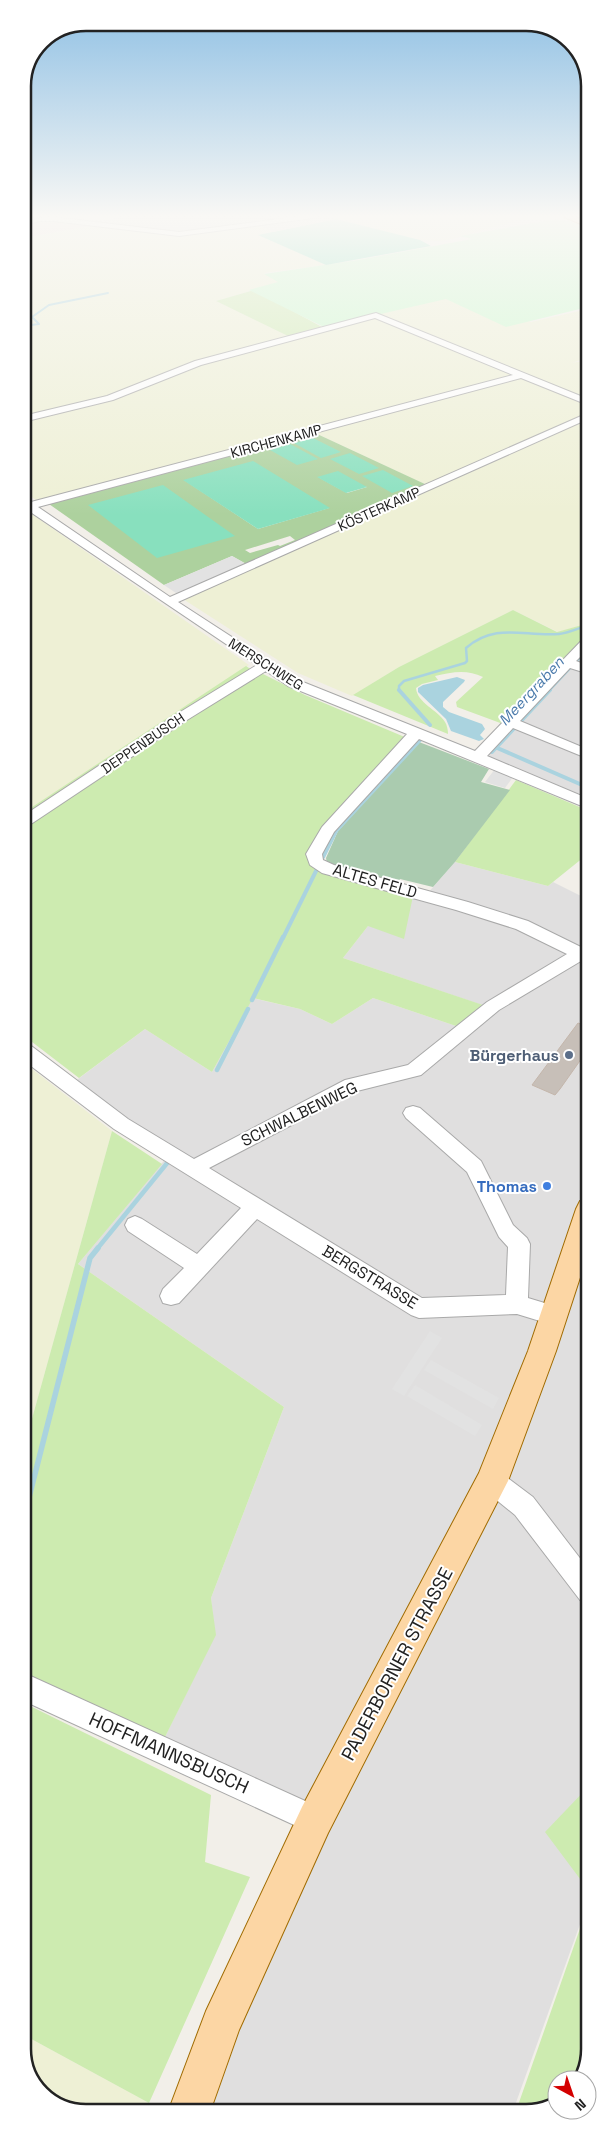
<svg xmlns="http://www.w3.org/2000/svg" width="612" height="2135" viewBox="0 0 612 2135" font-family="'Space Grotesk',sans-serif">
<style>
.residential{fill:#e0dfdf}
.commercial{fill:#f2dad9}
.farmland{fill:#eef0d5}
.grass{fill:#cdebb0}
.forest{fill:#add19e;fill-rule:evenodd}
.cemetery{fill:#aacbaf}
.park{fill:#c8facc}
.pitch{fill:#88e0be}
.parking{fill:#e2e2e2}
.water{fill:#aad3df}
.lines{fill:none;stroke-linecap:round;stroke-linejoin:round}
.stream-far4{stroke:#aad3df;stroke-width:2}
.stream-far3{stroke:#aad3df;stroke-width:2.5}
.stream-far2{stroke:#aad3df;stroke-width:4}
.stream-far1{stroke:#aad3df;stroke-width:4.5}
.stream{stroke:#aad3df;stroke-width:5.5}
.building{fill:#c7bfb8;stroke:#c4b6ab}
.minor-casing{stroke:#a9a9a9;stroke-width:2}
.major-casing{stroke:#a06b00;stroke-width:2}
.minor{fill:#fff;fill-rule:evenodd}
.major{fill:#fcd6a4;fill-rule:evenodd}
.rail-casing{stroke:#707070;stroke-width:2}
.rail{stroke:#fff;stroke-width:1;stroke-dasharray:4.5;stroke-linecap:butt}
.service-dot{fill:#5c6f8a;stroke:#fff;stroke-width:2}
.shop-dot{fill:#3f7fe0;stroke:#fff;stroke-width:2}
.labels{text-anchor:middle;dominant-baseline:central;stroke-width:4;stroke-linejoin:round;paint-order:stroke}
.far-street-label{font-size:14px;fill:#222;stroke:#fff}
.far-water-label{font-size:15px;font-style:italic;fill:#4a7aab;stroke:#fff}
.street-label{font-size:16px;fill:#222;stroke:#fff}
.service-label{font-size:16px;font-weight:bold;fill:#4e5e75;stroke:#fff;text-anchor:end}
.shop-label{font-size:16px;font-weight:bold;fill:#366cbe;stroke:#fff;text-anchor:end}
.near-street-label{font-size:19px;fill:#222;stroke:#fff}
.rim{fill:none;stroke:#222;stroke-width:2.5}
</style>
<rect width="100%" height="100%" fill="#f2efe9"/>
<path class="residential" d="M123,216H277L286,219L176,233L93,223Z
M589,649V798L487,756Z
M455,862L548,886L553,882L589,900V1899L513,2111L211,2112L252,1996L331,1821L163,1741L215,1635L211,1598L284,1407L78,1264L172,1151L74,1082L145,1029L212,1072L252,998L300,1009L332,1024L373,998L456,1026L482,1005L343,958L368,926L414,891L427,894Z"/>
<path class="commercial" d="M45,219L97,225L23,238V224Z"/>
<path class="farmland" d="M322,216H534L453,239L439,241L420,240Z
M97,225L174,236L257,225L273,232L259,235L326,265L264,273L281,282L216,301L290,337L186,364L109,397L23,417V238Z
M462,291L531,322L588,309V358L571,363L588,360V401L413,330L519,375L39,502L23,491V420L91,405L191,366Z
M525,377L588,403L589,623L558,632L513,610L399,667L352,696L298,673L183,599L433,488L315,433Z
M23,508L249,665L23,813Z
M23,1062L112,1131L23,1451Z
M24,2035L149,2103L146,2112H82L44,2097L24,2062Z"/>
<path class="grass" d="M254,290L322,327L290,337L216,301Z
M513,610L557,632L589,623V635L503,724L457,707L456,702L483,677C467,669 452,672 435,676L438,680L422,684L416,688C417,703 438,710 445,722C447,725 448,730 448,734L353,695L399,667Z
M246,666L252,670L23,820V813Z
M263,674L305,695L407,738L360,789L313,865L413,896L404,939L368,926L343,958L483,1005L456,1026L373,998L332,1024L300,1009L253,998L212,1072L145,1029L79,1078L23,1035V829L187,719L255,675Z
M516,780L589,811V853L548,886L455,862Z
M112,1131L162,1164L78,1264L284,1407L211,1598L216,1635L163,1741L24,1678L23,1451Z
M24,1703L211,1795L205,1862L250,1877L149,2103L24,2035Z
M589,1786V1891L545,1832Z
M589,1903V2049L579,2080H557V2100L539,2111H516Z"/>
<path class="forest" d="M315,433L427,485L248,565L232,556L164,585L49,504ZM318,477L367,487L347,493ZM184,480L329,508L258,529ZM290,536L295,540L280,546L278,545L250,553L245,550Z"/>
<path class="cemetery" d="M419,742L489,769L481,782L510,790L455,862L433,887L400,879L395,886L327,864L326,858L338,831Z"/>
<path class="park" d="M556,219L573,222L588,229V307L506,327L446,299L324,327L249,290L278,282L264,274L358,260L472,239L460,236Z"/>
<path class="pitch" d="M336,219L420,240L431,246L326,265L258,235Z
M313,438L341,452L321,458L294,443Z
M290,444L318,459L297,465L270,450Z
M350,453L379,468L359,474L330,459Z
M253,461L330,508L258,529L183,480Z
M383,470L413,486L392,493L362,476Z
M338,471L367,487L346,493L317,477Z
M163,485L235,536L157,558L88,505Z"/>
<path class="parking" d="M322,216L336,219L273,232L257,225Z
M232,556L248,565L179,595L164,585Z
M495,769L513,777L505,788L485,782Z
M430,1331L442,1338L404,1396L392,1389Z
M431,1360L499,1398L493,1409L424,1370Z
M415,1385L482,1425L475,1436L407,1396Z"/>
<path class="water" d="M457,677L465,680L464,682L443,702V707L449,712L482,724L485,729L480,735L484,739L479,741L451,731L446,719L418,692V688L423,685Z"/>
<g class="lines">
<path class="stream-far4" d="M23,326L39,324L32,317L49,305L108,293"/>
<path class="stream-far3" d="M399,691V686L404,681L465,663L467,661L466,648C496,622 524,637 559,634C569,633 579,628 589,625
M549,691L589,648"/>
<path class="stream-far2" d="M399,690L430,725
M495,747L589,788
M492,752L550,690
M323,857L336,831L421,739
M283,938L317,869"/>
<path class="stream-far1" d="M252,1000L283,937
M217,1070L248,1009
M97,1249L168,1162"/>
<path class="stream" d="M23,1521L90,1258L98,1248"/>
</g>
<path class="building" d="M578,1023L589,1027V1048L560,1089L555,1095L532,1085Z"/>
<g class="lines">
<g class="minor-casing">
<path id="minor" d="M301,216H316L313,218L179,236L53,221H40L23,225V221L40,217H53L179,232Z
M376,313L588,399V405L521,378L38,507L170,597L588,413V419L178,602L298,680L475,751L585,637L589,636V648L576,661L589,666V674L570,668L520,721L589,750V759L513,728L487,756L589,799V809L419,739L334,832L322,854L323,860L334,865L468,902L528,921L589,951V964L581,961L499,1010L421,1075L357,1091L209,1168L422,1298L506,1295L508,1247L499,1237L467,1172L406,1118L403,1113L406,1108L413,1106L420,1108L481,1161L513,1225L527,1238L530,1244L528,1298L561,1308L564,1315L561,1322L553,1325L517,1314L419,1318L411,1315L257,1219L179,1303L171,1305L163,1303L160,1296L163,1289L184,1268L128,1231L125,1225L128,1219L135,1216L142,1219L197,1254L241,1208L114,1129L23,1060V1043L30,1045L128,1119L194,1159L345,1080L408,1065L487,1002L567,954L516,929L456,910L322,873L310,865L306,854L322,827L407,734L288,686L266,671L187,720L28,826L23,828V816L177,714L257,665L23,507V499L31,502L513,375L375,318L201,365L113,400L23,422V416L107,396L195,361Z
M492,1469L501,1473L533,1497L589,1570V1604L580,1600L515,1515L483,1489L480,1481L483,1473Z
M24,1673L325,1810L330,1820L325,1830L315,1835L305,1830L24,1701Z"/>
</g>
<g class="major-casing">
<path id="major" d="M562,216H573L588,221V227Z
M589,1198V1250L556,1351L508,1481L328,1833L239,2030L210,2112H168L206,2011L302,1807L479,1473L528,1351L576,1209L580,1201Z"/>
</g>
<use href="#minor" class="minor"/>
<use href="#major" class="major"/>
<g class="rail-casing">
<path id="rail" d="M23,221L45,216"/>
</g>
<use href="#rail" class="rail"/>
</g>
<linearGradient id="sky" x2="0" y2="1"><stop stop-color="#8fc0e4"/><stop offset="0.42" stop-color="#f9f8f5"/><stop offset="1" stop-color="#f9f8f5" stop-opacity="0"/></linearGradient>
<rect width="612" height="515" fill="url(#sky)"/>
<circle class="service-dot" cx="569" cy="1055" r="5"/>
<circle class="shop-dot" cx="547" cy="1186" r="5"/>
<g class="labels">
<g class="far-street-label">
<text transform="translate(276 441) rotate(-15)">KIRCHENKAMP</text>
<text transform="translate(379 509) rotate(-24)">KÖSTERKAMP</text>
<text transform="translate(266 664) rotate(32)">MERSCHWEG</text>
<text transform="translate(143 743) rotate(-34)">DEPPENBUSCH</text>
</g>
<g class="far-water-label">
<text transform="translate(531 691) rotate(-47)">Meergraben</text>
</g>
<g class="street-label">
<text transform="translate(375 881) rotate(16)">ALTES FELD</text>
<text transform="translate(299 1114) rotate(-26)">SCHWALBENWEG</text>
<text transform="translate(370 1277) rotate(31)">BERGSTRASSE</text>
</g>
<g class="service-label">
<text x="559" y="1055">Bürgerhaus</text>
</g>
<g class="shop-label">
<text x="537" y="1186">Thomas</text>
</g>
<g class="near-street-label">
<text transform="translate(397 1664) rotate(-62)">PADERBORNER STRASSE</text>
<text transform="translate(169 1753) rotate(24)">HOFFMANNSBUSCH</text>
</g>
</g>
<path d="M0 0H612V2135H0ZM86 31H526A55 55 0 0 1 581 86V2049A55 55 0 0 1 526 2104H86A55 55 0 0 1 31 2049V86A55 55 0 0 1 86 31Z" fill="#fff" fill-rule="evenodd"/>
<path class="rim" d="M86 31H526A55 55 0 0 1 581 86V2049A55 55 0 0 1 526 2104H86A55 55 0 0 1 31 2049V86A55 55 0 0 1 86 31Z"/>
<g transform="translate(572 2095) rotate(140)"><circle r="24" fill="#ffffff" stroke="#a7a7a7"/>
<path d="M0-4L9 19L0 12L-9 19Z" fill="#d40000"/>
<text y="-8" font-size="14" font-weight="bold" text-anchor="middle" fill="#222222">N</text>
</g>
</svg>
